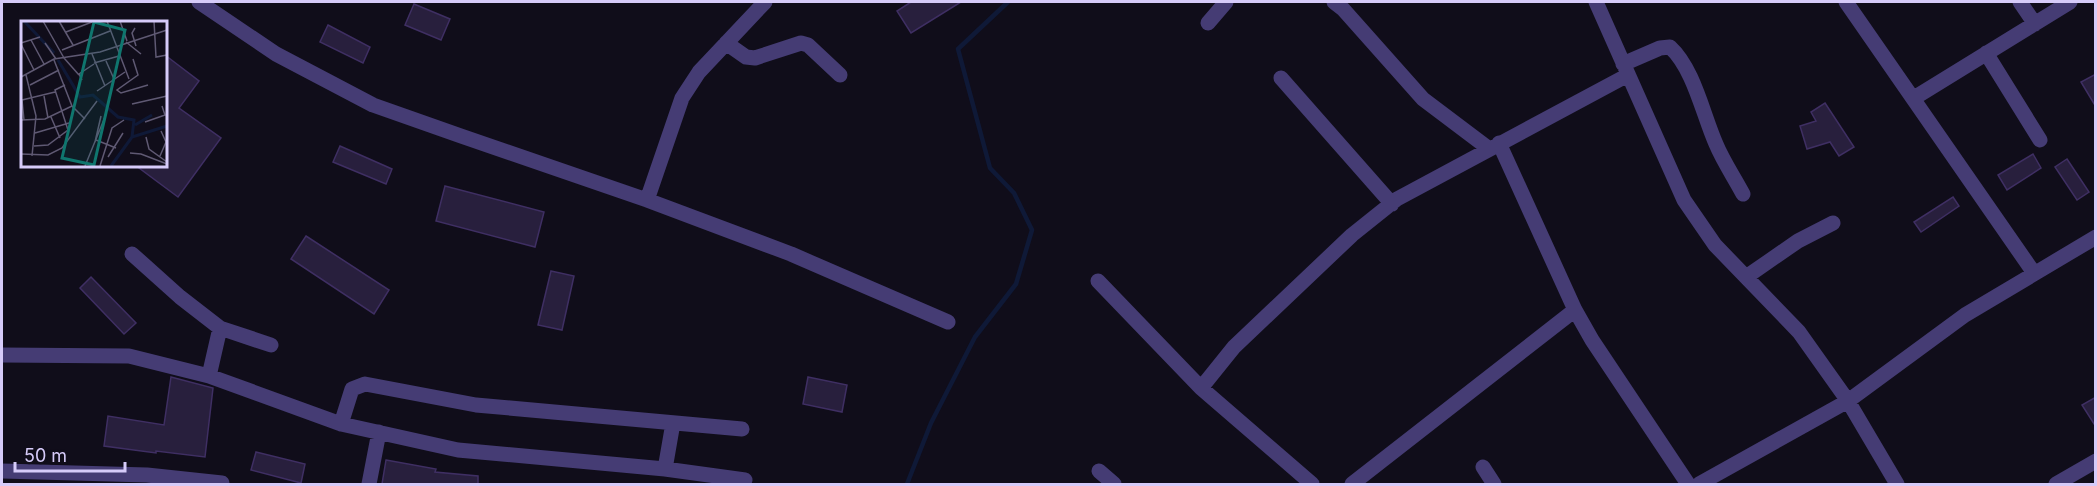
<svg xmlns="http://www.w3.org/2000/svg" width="2097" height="486" viewBox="0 0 2097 486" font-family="Inter,sans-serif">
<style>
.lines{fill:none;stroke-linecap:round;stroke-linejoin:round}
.stream{stroke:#0f1937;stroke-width:4.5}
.building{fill:#281f3d;stroke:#3f2f63;stroke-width:1.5}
.minor{stroke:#453c74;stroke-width:15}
.inset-river{fill:none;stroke:#0f1937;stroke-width:3}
.inset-road{fill:none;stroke:#5f5973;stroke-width:1.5}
.view{fill:#0f766e;fill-opacity:0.15;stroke:#0f766e;stroke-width:3}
.inset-edge{fill:none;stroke:#d6cbf9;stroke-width:3}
</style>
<rect width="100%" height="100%" fill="#100d1a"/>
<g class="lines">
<path class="stream" d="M907,484L931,423L975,337L1016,284L1032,230L1014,193L990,168L958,49L1008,2"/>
</g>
<path class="building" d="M911,2H961L911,33L897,11Z
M414,4L450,19L441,40L405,25Z
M328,25L370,47L363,63L320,42Z
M165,55L199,81L179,108L221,138L178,197L135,165H165Z
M2096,74V107L2081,82Z
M1825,103L1854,147L1839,156L1830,142L1807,149L1800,126L1816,121L1811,112Z
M340,146L392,169L386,184L333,162Z
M2033,154L2041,168L2007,190L1998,175Z
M2067,159L2089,192L2077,200L2055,167Z
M445,186L544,212L535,247L436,221Z
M1953,197L1959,206L1921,232L1914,222Z
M306,236L389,290L374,314L291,259Z
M551,271L574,276L562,330L538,325Z
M91,277L136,323L124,334L80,288Z
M171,377L213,388L205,457L156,451V453L104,446L108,416L164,425Z
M808,377L847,385L842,412L803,404Z
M2096,397V427L2082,405Z
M256,452L305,464L301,483L251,470Z
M386,460L436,469L435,472L478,476V484H382Z"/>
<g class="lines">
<path class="minor" d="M199,2L276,54L373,105L461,136L647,200L791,254L948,322
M1334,2L1343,9L1423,99L1488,148
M1596,2L1684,200L1715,245L1799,332L1848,401L1897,484
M1846,2L2034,273
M2020,2L2035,24
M1208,23L1226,2
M726,43L746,57L755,58L801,43L808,45L840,75
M1986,53L2040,140
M1623,64L1660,48L1670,47C1694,69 1703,115 1716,144C1723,161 1734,177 1743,194
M1281,78L1392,204
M1914,98L2070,2
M1499,143L1575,310L1592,340L1688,484
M647,200L682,98L699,72L765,2
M132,254L180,297L220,328L271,345
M1746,277L1798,241L1833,223
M1098,281L1201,388L1312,484
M2,355L129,356L209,376L341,424L458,450L665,469L745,480
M209,376L220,328
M1201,388L1234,347L1352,235L1397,199L1628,75
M341,424L352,389L365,384L476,405L742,429
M1483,467L1494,484
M665,469L673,423
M2,471L147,475L222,483
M1099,471L1114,484
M369,484L379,432
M1352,484L1575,310
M1699,484L1848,401L1965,315L2096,237
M2056,484L2096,461"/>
</g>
<g transform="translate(21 21)">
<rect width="146" height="146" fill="#100d1a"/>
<path class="inset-river" d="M3,0L33,32M37,39L59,76L72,74L97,96L113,99L111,116M114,104L131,94M90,145L111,116L146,105"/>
<path class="inset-road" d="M22,0L43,37M38,0L52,24M86,0L108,58M99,0L106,20M133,0L135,36L146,34M114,7L111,12L115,25M45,11L71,1M10,19L23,43M105,21L120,33M0,22L19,16M24,22L35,38M0,23L13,49M41,29L89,10M71,33L84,65M43,37L58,54M112,38L117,54L96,69L100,72L127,64M33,39L51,85L64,98M85,40L93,58M73,42L98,35M5,54L15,95L11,135M0,56L33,38L79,31L146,9M61,59L58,53L73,43M9,64L38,49M76,70L104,51M23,75L27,97M1,79L34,71M1,79L3,99M111,83L146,75M30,96L39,117M0,99L24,98L51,85M124,101L144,94L141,85M14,112L48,102M125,116L128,128L146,141M75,119L95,127M74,121L80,95M13,125L27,124L47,109L34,69L44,64M109,132L120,133L146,143M0,133L27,134L41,127L76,80M139,135L145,121L140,110M87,136L102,112M64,145L84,96M79,145L91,107L103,99"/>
<path class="view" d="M73,1L104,9L73,144L41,137Z"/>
<rect width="146" height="146" class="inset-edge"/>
</g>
<rect width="2097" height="486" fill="none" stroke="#d6cbf9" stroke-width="6"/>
<path d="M15 462v9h110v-9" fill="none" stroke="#d6cbf9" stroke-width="3"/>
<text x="24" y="462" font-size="18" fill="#d6cbf9" stroke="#100d1a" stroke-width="4.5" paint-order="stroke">50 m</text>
</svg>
